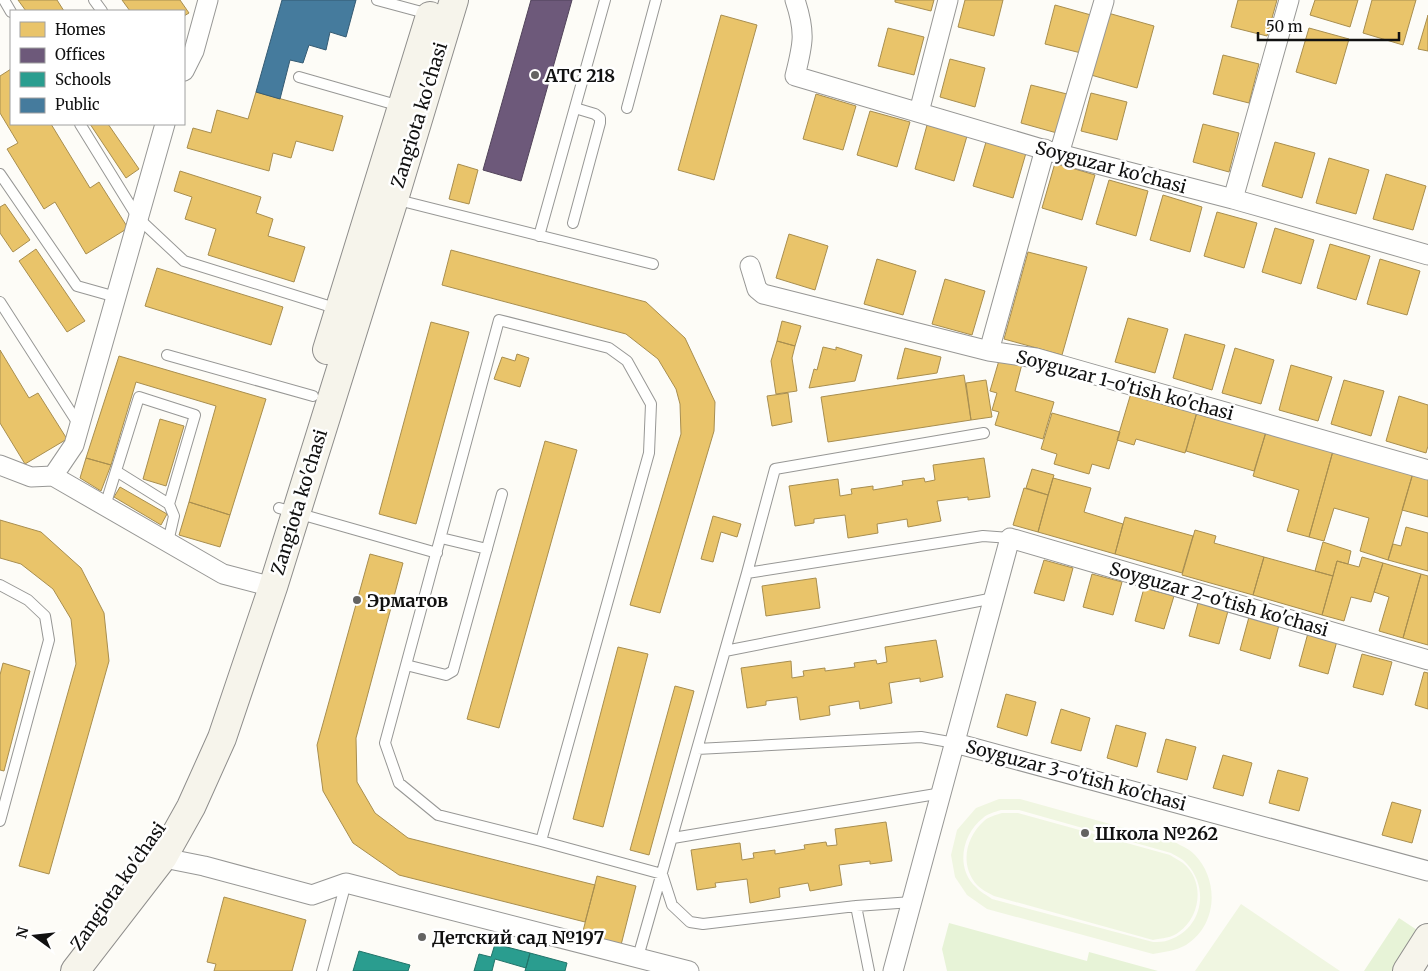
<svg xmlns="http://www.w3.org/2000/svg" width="1428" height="971" viewBox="0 0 1428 971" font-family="Merriweather,serif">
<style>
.green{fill:#e7f3d7}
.pitch{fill:#f0f6e1;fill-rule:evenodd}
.homes{fill:#e9c46a;stroke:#a88e4f}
.offices{fill:#6d597a;stroke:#51435a}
.schools{fill:#2a9d8f;stroke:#227369}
.public{fill:#457b9d;stroke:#355b73}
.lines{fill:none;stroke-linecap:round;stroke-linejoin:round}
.lane-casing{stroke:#979795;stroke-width:12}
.street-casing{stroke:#979795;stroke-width:21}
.secondary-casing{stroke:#8e8d8b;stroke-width:30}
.lane{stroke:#fffffe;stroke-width:10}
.street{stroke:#fffffe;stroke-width:19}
.secondary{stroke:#f6f4eb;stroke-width:28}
.poi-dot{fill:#646362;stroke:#fff;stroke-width:2}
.labels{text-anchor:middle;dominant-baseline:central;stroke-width:5;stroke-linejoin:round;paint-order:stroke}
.poi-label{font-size:18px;font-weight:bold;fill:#111;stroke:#fff;text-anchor:start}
.street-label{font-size:18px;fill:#111;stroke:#fff}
</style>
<rect width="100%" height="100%" fill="#fdfcf7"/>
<path class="green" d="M1399,918L1420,932L1395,971H1364Z
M949,923L1087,961L1089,952L1158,971H947L942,949Z"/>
<path class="pitch" d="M999,799H1020L1175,842C1181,846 1190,849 1195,855C1219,880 1218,925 1186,945C1175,951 1164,952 1153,954L987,909L967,895L955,877L951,855L957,830L976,808ZM1001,810H1019L1171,853C1176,856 1183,859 1187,864C1210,889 1202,929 1169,940C1164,942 1158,942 1153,942L992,899C987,895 980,892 976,887C955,868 962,834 983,818C987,814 995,812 1001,810Z
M1002,813H1018L1170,855C1174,858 1179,860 1183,863C1205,881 1201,916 1179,932C1172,938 1162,938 1153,940L994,896C988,893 981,889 977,885C959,865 966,837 984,821C988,817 996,815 1002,813Z
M1241,904L1340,971H1195Z"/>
<path class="homes" d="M18,0H57L64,11H26Z
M122,0H180L189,13L184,16V11H130Z
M895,0H934L931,11L895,2Z
M965,0H1003L994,36L958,27Z
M1238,0H1277L1267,36L1231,27Z
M1315,0H1358L1350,27L1310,15Z
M1372,0H1416L1403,45L1363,33Z
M1055,5L1091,15L1081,53L1045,44Z
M1108,13L1154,26L1137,88L1091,75Z
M721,15L757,25L714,180L678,170Z
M1428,15V51L1418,49Z
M888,28L924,37L914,75L878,66Z
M1309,28L1349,39L1336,84L1296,72Z
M1223,55L1259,64L1249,103L1213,94Z
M950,59L985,68L975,107L940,97Z
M11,69V124H51L90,188L99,182L128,228L86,254L55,202L44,209L7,149L18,143L0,113V76Z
M1031,85L1067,94L1057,133L1021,123Z
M256,92L343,116L333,151L296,141L291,158L273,153L269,171L187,148L193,128L211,133L217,110L248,119Z
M1091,93L1127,102L1117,140L1081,131Z
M816,94L856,106L843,150L803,139Z
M870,111L910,122L897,167L857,155Z
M90,124H108L139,169L126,178Z
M1203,124L1239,133L1229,172L1193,162Z
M927,125L967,136L954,181L915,169Z
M986,142L1026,153L1013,198L973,186Z
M1275,142L1315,153L1302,198L1262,186Z
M1329,158L1369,170L1356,214L1316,203Z
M1055,163L1095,175L1082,220L1042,208Z
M458,164L478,170L469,204L449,199Z
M180,171L261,197L256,213L273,219L268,236L305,247L294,282L208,255L216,229L185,219L192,197L174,191Z
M1386,174L1426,186L1413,230L1373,219Z
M1109,180L1148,191L1136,236L1096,224Z
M1163,195L1202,207L1190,252L1150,240Z
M5,204L30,240L13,252L0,233V207Z
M1217,212L1257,223L1244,268L1204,256Z
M1275,228L1314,240L1301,284L1262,272Z
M789,234L828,246L815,290L776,278Z
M1330,244L1370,256L1356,300L1317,288Z
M36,249L85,321L67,332L19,261Z
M451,250L646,302L685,338L715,402L714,431L660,613L630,605L681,434L680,404L676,389L658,359L626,334L442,285Z
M1028,252L1087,267L1062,355L1004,339Z
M877,259L916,271L903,315L864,304Z
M1380,259L1420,271L1407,315L1367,304Z
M157,268L283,307L271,345L145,306Z
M945,279L985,291L972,335L932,324Z
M1128,318L1168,329L1155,373L1115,362Z
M782,321L801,326L795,346L777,341Z
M431,322L469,332L416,524L379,514Z
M1185,334L1225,345L1212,390L1173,378Z
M777,341L795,346L792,358L797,391L776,394L771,361Z
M823,347L836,350V347L862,355L855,381L809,388L814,369L817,370Z
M905,348L941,357L937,373L897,379Z
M1235,348L1274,360L1261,404L1222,393Z
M0,350L29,398L38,393L67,439L25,464L0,423Z
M517,354L529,358L520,387L494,379L502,357L515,361Z
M119,356L266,399L230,515L189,502L216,406L136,382L111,465L86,458Z
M1000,357L1022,364L1015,391L1054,402L1043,439L995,425L999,412L992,410L997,393L990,391Z
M1291,365L1332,377L1318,421L1279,410Z
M964,375L971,420L828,442L821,397Z
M986,380L992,417L971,420L966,383Z
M1344,380L1384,391L1371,436L1331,424Z
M788,393L792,422L772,426L767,396Z
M1131,393L1197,412L1185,453L1136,439L1134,445L1117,440Z
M1399,396L1428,405V446L1426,453L1386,441Z
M1197,412L1266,432L1254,471L1186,451Z
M1052,413L1120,432L1109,469L1092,464L1089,474L1054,464L1057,454L1041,449Z
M160,419L184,426L166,486L143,479Z
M1266,432L1333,451L1309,537L1287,531L1299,490L1253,476Z
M545,441L577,450L499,728L467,719Z
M1333,451L1413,473L1388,560L1360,551L1369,518L1334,508L1324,541L1309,537Z
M86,458L111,465L101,491L80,478Z
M984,458L990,497L968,500V497L937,501L941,521L908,527L907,519L877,524L878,533L848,538L845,515L814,519V523L795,526L789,486L838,479L840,496L852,494L851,489L873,486V490L903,485L902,481L924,478L925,482L935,480L933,465Z
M1032,469L1054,475L1048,495L1026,488Z
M1413,473L1428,478V517L1402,510Z
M1053,478L1091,488L1084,512L1123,524L1115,554L1038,532Z
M120,487L167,514L161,525L114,497Z
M1024,488L1048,495L1038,532L1013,525Z
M189,502L230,515L220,547L179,535Z
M713,516L741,524L737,537L721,532L713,562L701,559Z
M1125,517L1193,536L1182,573L1115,554Z
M0,520L41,532L81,568L104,613L109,661L49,874L19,866L76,664L71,619L53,589L21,564L0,558Z
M1406,527L1428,533V571L1388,560L1393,544L1401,546Z
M1195,530L1216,536L1214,543L1264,557L1253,595L1182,575Z
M1323,542L1351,551L1348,564L1337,561L1333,576L1315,571Z
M370,554L403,563L356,738L357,782L375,813L408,838L595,885L585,922L399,875L353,843L323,791L317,745Z
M1264,557L1333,576L1322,615L1253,595Z
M1362,557L1383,563L1371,602L1351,597L1344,621L1322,615L1337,561L1359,567Z
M1044,560L1073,568L1064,601L1034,593Z
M1383,563L1421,574L1403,638L1379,631L1389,597L1374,592Z
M1092,574L1122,582L1113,615L1083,607Z
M1421,574L1428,576V645L1403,638Z
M816,578L820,608L766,616L762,586Z
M1144,588L1174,596L1164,629L1135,621Z
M1198,603L1228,611L1219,644L1189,636Z
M1249,617L1279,625L1270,659L1240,650Z
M1308,633L1337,641L1328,674L1299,666Z
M936,640L943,677L920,682V678L889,683L892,703L860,709L859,701L829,706L830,715L800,720L797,697L766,701V705L747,708L741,668L791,661L792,678L804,676L803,671L825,668V671L855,667L854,663L876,660L877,664L887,662L885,647Z
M618,647L648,654L603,827L573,819Z
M1362,654L1392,662L1383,695L1353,687Z
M3,663L30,671L4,771L0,770V675Z
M1424,672L1428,673V709L1415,705Z
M675,686L694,691L649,855L630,850Z
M1006,694L1036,702L1027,736L997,727Z
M1061,709L1090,718L1081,751L1051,743Z
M1116,725L1146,733L1137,767L1107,758Z
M1166,739L1196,747L1187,780L1157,772Z
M1223,755L1252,763L1243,796L1213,788Z
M1278,770L1308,778L1299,811L1269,803Z
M1392,802L1421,810L1412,843L1382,835Z
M886,822L892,861L870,864V861L839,865L842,885L810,891L808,883L779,888L780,897L750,903L747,879L715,883L716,887L697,890L691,850L740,843L742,860L754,858L753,853L775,850V854L805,849L804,845L826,842L827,846L837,845L835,829Z
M597,876L636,886L621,945L582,935Z
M224,897L306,920L292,971H214L216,964L207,962Z"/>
<path class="offices" d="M531,0H572L521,181L483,170Z"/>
<path class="schools" d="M495,944L530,953L526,968L495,959L492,971H474L479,954L491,957Z
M359,951L410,965L408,971H353Z
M530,953L567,963L565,971H525Z"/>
<path class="public" d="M282,0H356L346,37L330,32L326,50L309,45L303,63L290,60L280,99L256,92Z"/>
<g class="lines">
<g class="lane-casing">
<path id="lane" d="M4,0L11,12
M94,0L102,11
M377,0L429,14
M299,77L400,106
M627,108L656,0
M80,124L138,218L184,261L338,309
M0,174L77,286L116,297
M394,199L653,264
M573,223L600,123V118L595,114L575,108
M539,236L605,0
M0,302L79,425
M167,355L313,396
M116,471L169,504
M105,506L139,397L195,415L169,504L174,516L168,542
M279,508L437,553
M441,538L487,549
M747,573L983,536L1010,538
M0,585L28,600L45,616L49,640L0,821
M725,651L994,598
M406,665L446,675L453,671L502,494
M697,749L921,737L955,743
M673,838L942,793
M541,841L438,815L399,783L385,743L499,320L609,348L627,361L651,404L649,453L541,841L662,874L672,905L690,922L703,924L856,906L912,902
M856,906L869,971
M638,957L747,573L775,469L984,433
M322,971L346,883"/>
</g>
<g class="street-casing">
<path id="street" d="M795,0C806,33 803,44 795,76L1059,154L1233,199L1428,255
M184,71L194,51L208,0
M919,112L948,0
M1059,154L1104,1
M1233,199L1289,0
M750,266L757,289L763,294L989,351L1036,358L1428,470
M989,351L1045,149
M0,465L31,477L53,476L74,445L165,124
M53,476L223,574L273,587
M955,743L1428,871
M144,854L204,866L312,895L346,883L689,971
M893,971L1010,538L1428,660"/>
</g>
<g class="secondary-casing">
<path id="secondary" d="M327,350L430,16
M75,971L163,857L191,807L222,738L273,587L394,199L454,0
M1407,971L1428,938"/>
</g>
<use href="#lane" class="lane"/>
<use href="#street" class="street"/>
<use href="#secondary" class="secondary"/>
</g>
<g class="poi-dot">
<circle cx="535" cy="75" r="5"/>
<circle cx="357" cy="600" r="5"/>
<circle cx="1085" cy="833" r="5"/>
<circle cx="422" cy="937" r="5"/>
</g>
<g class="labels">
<g class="poi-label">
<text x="545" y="75">АТС 218</text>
<text x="367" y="600">Эрматов</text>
<text x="1095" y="833">Школа №262</text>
<text x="432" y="937">Детский сад №197</text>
</g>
<g class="street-label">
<text transform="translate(419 115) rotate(-73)">Zangiota ko'chasi</text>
<text transform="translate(1111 167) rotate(15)">Soyguzar ko'chasi</text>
<text transform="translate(1125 385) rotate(15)">Soyguzar 1-o'tish ko'chasi</text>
<text transform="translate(299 502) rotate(-73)">Zangiota ko'chasi</text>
<text transform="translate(1219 599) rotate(16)">Soyguzar 2-o'tish ko'chasi</text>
<text transform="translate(1076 775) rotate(15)">Soyguzar 3-o'tish ko'chasi</text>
<text transform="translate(118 886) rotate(-55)">Zangiota ko'chasi</text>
</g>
</g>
<rect x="10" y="10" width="175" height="115" fill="#ffffff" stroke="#a0a0a0"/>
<rect x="20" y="22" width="25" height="15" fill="#e9c46a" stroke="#a0a0a0"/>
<text x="55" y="35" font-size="15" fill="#111111">Homes</text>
<rect x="20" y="48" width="25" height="15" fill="#6d597a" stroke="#a0a0a0"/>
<text x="55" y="60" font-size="15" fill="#111111">Offices</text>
<rect x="20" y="72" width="25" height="15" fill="#2a9d8f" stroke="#a0a0a0"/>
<text x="55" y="85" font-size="15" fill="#111111">Schools</text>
<rect x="20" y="98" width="25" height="15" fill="#457b9d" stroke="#a0a0a0"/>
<text x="55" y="110" font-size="15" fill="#111111">Public</text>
<g transform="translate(35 936) rotate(285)" stroke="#ffffff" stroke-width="4" paint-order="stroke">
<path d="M0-4L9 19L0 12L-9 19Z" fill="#111111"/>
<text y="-8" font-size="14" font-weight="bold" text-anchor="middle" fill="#111111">N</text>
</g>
<path d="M1258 32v8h141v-8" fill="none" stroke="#111111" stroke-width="2.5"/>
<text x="1266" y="32" font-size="15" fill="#111111" stroke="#ffffff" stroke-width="4" paint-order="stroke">50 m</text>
</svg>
